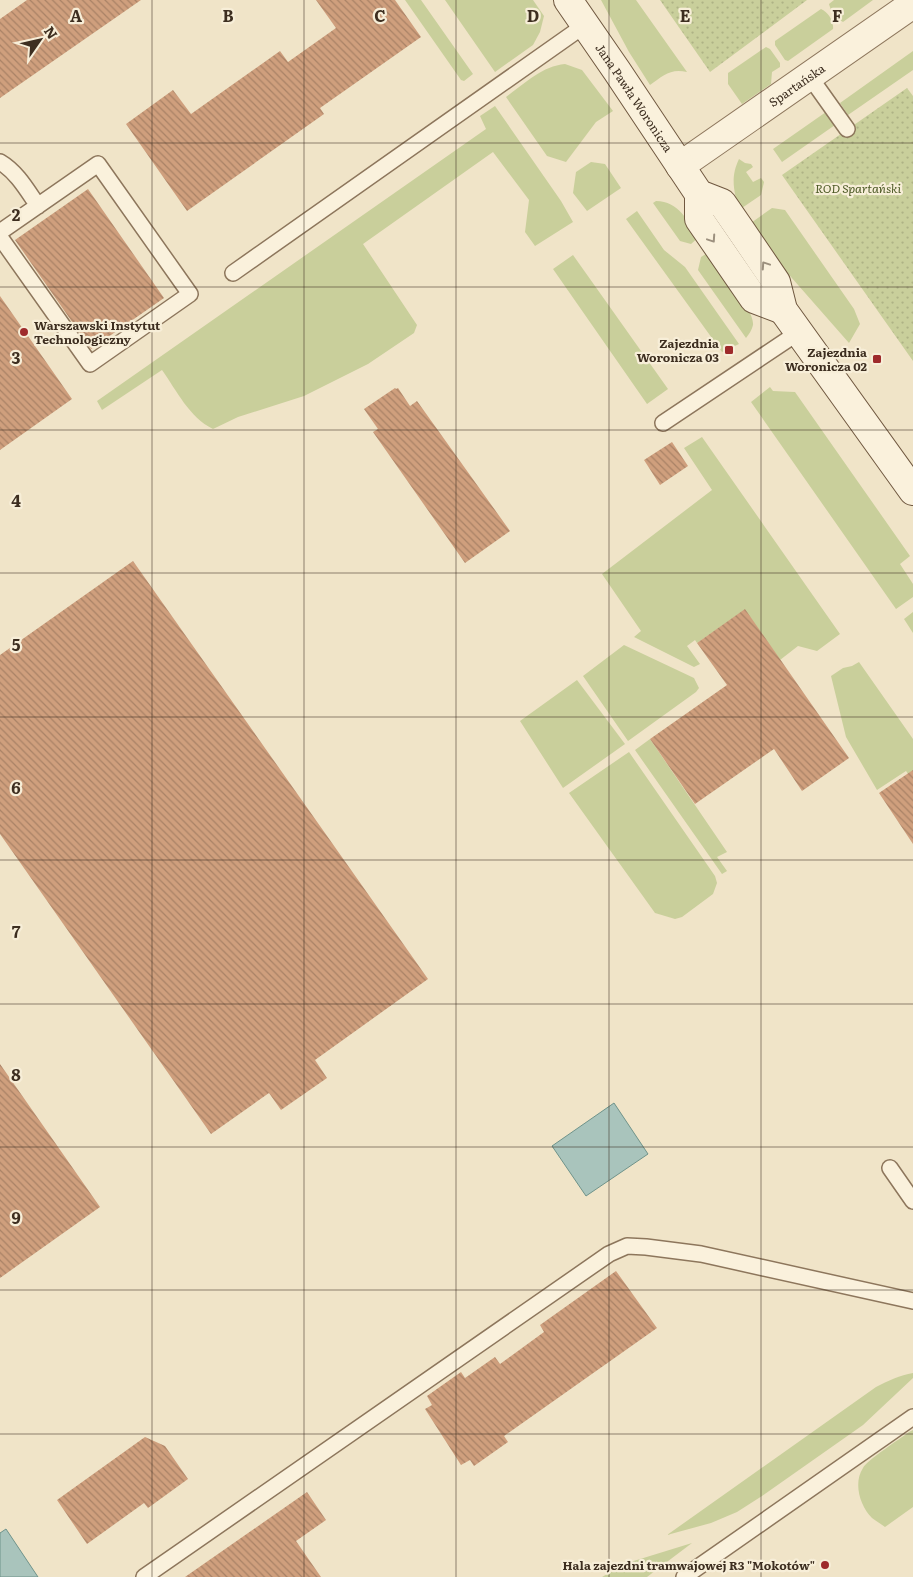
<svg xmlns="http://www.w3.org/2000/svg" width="913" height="1577" viewBox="0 0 913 1577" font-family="Literata,serif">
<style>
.green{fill:#c9cf9b}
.garden{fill:url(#garden-dots)}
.water{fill:#a9c4bc;stroke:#6f938a}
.building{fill:url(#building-back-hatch)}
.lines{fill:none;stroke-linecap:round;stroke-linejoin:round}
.lane-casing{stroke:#8d765c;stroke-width:18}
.street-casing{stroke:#8d765c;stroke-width:30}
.secondary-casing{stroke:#6f573f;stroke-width:30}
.lane{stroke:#faf1dc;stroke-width:15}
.street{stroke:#faf1dc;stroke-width:28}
.secondary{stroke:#faf1dc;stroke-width:28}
.oneway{stroke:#9c907e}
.grid{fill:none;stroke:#3d2e20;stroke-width:1;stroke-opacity:0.55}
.poi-dot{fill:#9e2a2b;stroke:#f7eed8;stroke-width:2}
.labels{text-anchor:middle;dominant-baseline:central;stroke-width:4.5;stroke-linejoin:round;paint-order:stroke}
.street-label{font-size:12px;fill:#3d2e20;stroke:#f7eed8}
.park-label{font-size:12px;font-style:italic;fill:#4d5a26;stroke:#f7eed8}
.poi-label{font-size:12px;font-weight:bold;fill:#3d2e20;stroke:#f7eed8;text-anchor:end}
.grid-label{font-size:16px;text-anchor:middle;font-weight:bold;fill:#3d2e20;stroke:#f7eed8;stroke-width:4.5;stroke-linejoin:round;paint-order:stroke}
</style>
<defs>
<pattern id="garden-dots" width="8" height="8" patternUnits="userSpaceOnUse" patternTransform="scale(1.25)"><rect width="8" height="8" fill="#c9cf9b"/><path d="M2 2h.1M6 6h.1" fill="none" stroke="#aeb285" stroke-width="1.8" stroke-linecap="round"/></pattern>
<pattern id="building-back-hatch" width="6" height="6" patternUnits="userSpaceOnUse" patternTransform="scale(1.25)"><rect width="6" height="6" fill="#cf9f7d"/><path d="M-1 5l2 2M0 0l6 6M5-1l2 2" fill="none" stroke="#a98266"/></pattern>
</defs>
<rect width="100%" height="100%" fill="#f0e4c8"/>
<path class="green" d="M405,0H421L473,74L464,81L461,80Z
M445,0H533L544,16L540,32L533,45L495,72Z
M601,0H636L687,72C670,68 663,76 650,85L629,52Z
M834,0H873L843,22C837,19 830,10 829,4Z
M821,9C828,12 834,21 833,29L788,61L785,60L775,45V41Z
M766,47L770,49L780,63V67L772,72L771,84L742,104L728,84V73Z
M913,51V70L848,115L840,103Z
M565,64L582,70L613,111L596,122L566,162L547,156L506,97C524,84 542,66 565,64Z
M495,106L561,201L573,222L535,246L525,232L529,200L493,152L363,244L417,325L414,333L368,364L304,396L238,417L213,429C189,417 177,391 162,370L102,410L97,401L486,129L480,116Z
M826,112L835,125L782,162L773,149Z
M739,159L745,163L751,164L753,167L746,172L753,182L761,178L764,182L761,195L739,210C734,191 730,178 739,159Z
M591,162L605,164L621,188L587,211L573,193L576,172Z
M656,201C679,201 687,221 699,237L691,244L680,241L653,203Z
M772,208L785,210L854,309L860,324L849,343L755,236L748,225Z
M637,211L664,250L685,267L739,344L722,352L626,219Z
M709,252C719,266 755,310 753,325C752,330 749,334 746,338L698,270L701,257Z
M573,255L668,389L647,404L553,269Z
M770,387L773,391L795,392L910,556L900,564L913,584V597L896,609L751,402Z
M702,437L840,634L817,651L798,646L780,660L745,610L697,643L695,640L687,646L700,664L694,667L634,637L641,631L602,574L712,490L684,448Z
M913,612V633L904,619Z
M624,645L694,678L699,688L696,692L628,741L583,676Z
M859,662L913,739V781L906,771L877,790L846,737L831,676L843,668L852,666Z
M577,680L625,744L563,788L520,721Z
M650,739L727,852L717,857L727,871L722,874L635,750Z
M629,752L715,876L717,883L713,894L682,917L675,919L655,913L569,793Z
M913,1373V1378L863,1425L762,1496L737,1512L711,1523L667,1535L876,1387C888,1381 900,1375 913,1373Z
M913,1430V1507L885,1527C881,1524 876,1521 872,1518C860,1506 853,1483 863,1468C867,1460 900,1439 909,1432Z
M692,1543L647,1577H602L624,1564Z"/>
<path class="garden" d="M660,0H807L710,72Z
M907,88L913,96V361L782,175Z"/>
<path class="water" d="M614,1103L648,1154L586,1196L552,1146Z
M6,1529L38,1577H0V1533Z"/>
<path class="building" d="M27,0H141L0,98V19Z
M316,0H395L421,37L320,108L324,114L187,211L126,124L173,90L191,114L280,51L288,62L336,28Z
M88,189L164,298L91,349L15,240Z
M0,296L72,399L0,450Z
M395,388L396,389L398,388L410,406L417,401L510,531L465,563L373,432L378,429L364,409Z
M672,442L688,466L660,485L644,460Z
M133,561L428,979L315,1060L327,1078L281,1110L269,1093L211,1134L0,834V655Z
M745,609L849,758L802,791L774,749L695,804L650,739L727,685L697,643Z
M913,770V844L879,793Z
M0,1064L100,1207L0,1278Z
M616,1271L657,1328L504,1436L508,1442L474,1466L470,1460L461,1465L425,1409L432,1405L427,1396L461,1372L465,1378L495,1357L500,1364L544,1332L540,1325Z
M145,1437L165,1446L188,1479L148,1508L144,1503L87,1544L57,1500Z
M307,1492L326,1520L296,1541L321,1577H185Z"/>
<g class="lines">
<g class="lane-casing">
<path id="lane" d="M810,77L847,129
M0,162C17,172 27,190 38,206
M0,232L98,164L190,294L90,364L0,237
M233,273L585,25
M663,423L799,332
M890,1168L913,1201
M144,1577L609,1254L627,1246L646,1247L701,1254L913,1301
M684,1577L913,1417"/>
</g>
<g class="street-casing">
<g id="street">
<path id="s1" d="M680,166L913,4"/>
</g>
</g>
<g class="secondary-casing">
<g id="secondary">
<path id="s2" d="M568,0L617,71L699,194L722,203L742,232L776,282L783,310L913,491"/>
<path d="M699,194V219L754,299L783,310"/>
</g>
</g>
<use href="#lane" class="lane"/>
<use href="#street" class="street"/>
<use href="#secondary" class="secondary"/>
</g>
<defs><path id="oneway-chevron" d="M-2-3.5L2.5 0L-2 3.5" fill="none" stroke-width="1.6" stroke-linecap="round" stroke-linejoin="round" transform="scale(1.25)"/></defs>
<g class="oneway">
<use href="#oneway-chevron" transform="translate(712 239) rotate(56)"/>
<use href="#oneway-chevron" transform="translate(765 265) rotate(-124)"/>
</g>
<path class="grid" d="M152,0V1577M304,0V1577M456,0V1577M609,0V1577M761,0V1577M0,143H913M0,287H913M0,430H913M0,573H913M0,717H913M0,860H913M0,1004H913M0,1147H913M0,1290H913M0,1434H913"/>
<g class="poi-dot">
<circle cx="24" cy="332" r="5"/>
<rect x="724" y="345" width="10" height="10" rx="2.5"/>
<rect x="872" y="354" width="10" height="10" rx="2.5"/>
<circle cx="825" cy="1565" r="5"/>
</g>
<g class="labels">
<g class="street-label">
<text stroke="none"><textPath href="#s1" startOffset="142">Spartańska</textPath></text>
<text stroke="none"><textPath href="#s2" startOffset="118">Jana Pawła Woronicza</textPath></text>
</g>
<g class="park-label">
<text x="858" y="188">ROD Spartański</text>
</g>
<g class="poi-label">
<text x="34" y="325" text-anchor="start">Warszawski Instytut<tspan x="34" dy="14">Technologiczny</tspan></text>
<text x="719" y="343">Zajezdnia<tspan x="719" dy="14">Woronicza 03</tspan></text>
<text x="867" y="352">Zajezdnia<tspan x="867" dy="14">Woronicza 02</tspan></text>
<text x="815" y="1565">Hala zajezdni tramwajowej R3 "Mokotów"</text>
</g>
</g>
<g class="grid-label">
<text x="76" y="22">A</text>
<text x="228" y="22">B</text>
<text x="380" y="22">C</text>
<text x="533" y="22">D</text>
<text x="685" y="22">E</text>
<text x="837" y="22">F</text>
<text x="16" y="221">2</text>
<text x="16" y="364">3</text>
<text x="16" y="507">4</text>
<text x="16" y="651">5</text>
<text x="16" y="794">6</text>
<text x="16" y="938">7</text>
<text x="16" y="1081">8</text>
<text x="16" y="1224">9</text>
</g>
<g transform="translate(40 40) rotate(56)" stroke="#f7eed8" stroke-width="4" paint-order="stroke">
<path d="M0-4L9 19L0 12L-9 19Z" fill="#3d2e20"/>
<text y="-8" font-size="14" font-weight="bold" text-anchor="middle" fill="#3d2e20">N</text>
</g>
</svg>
